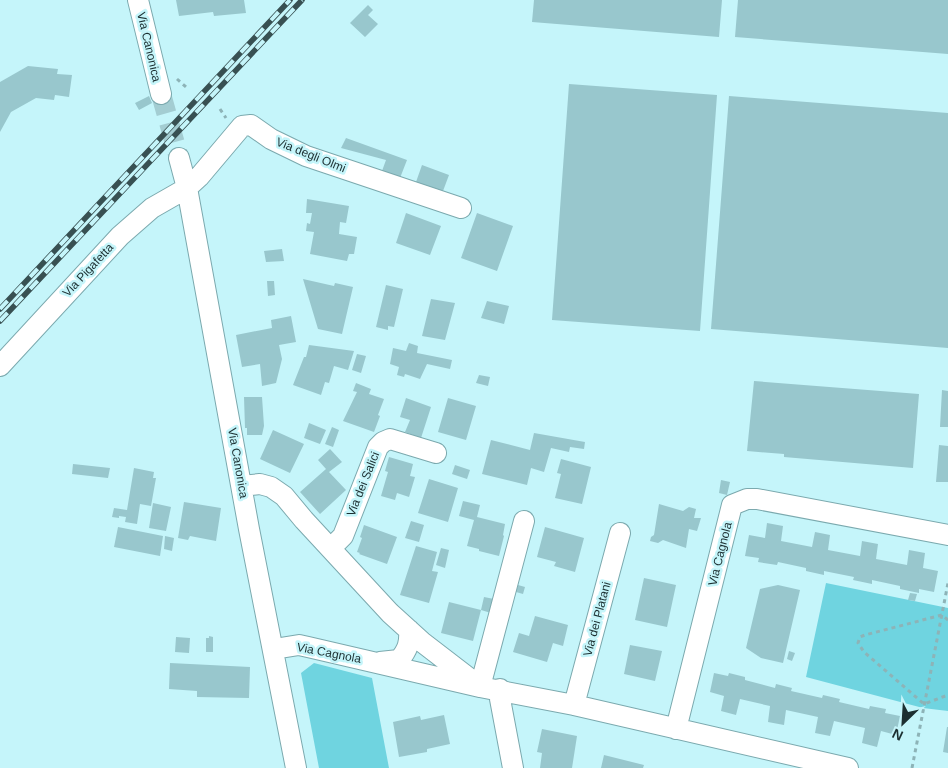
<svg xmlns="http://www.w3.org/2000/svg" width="948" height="768" viewBox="0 0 948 768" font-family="Arial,sans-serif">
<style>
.green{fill:#6fd4e0}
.building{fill:#98c7cd}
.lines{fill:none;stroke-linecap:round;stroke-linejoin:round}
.minor-tunnel{stroke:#a3cdd2;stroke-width:20;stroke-dasharray:20 10;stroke-linecap:butt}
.minor-casing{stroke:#7ba9ae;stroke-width:22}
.path{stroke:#8db3b7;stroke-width:3;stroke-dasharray:4 4;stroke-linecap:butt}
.minor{stroke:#fff;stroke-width:20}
.rail-casing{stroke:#385052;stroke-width:5.5}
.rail{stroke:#c5f5fa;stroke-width:4;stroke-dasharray:11;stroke-linecap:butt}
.labels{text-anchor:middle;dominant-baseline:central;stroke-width:5;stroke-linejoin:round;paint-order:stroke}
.street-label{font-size:12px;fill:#1c2f31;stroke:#c5f5fa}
</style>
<rect width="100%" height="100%" fill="#c5f5fa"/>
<path class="green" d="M826,583L948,608V711L923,708L806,677Z
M314,663L372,678L389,768H319L301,673Z"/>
<path class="building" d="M176,0H244L246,13L214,16L213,12L179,16Z
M534,0H722L719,37L532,22Z
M738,0H948V54L735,37Z
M368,5L373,10L368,15L378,24L365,37L350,23Z
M28,66L58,69L57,74L72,75L69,97L55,95L54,100L36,98L11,112L0,132V82Z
M569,84L717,95L700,331L552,320Z
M149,96L152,103L139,110L135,103Z
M729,96L948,113V348L711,329Z
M346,138L407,160L400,178L382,171L386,160L341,148Z
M422,165L449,175L443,191L416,182Z
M307,199L349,206L346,223L340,222L339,234L357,237L354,254H349L347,261L310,254L314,232L306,231L307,223L310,224L312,213H306Z
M406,213L441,226L430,255L396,243Z
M477,213L513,226L497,271L461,258Z
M282,249L284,261L266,262L264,251Z
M303,279L334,286L335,283L353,287L342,334L318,329Z
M267,281H274L275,295L268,296Z
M386,285L403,289L394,327L388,326V330L376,327Z
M431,299L455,303L445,340L422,336Z
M487,301L509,306L504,324L481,318Z
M291,316L296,342L279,345L282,359L276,383L262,386L260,364L242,367L236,335L272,328L271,320Z
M409,343L418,346L417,353L452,360L450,369L427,364L420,379L405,374L404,377L397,375L399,367L390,364L393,348L406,351Z
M309,345L354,351L348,370L334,366L329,383L325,382L321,395L293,385L304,357H306Z
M357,354L366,356L361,373L352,370Z
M479,375L490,377L488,386L476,383Z
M754,381L919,394L913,468L784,457V454L747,451Z
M356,383L371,389L369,394L384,399L378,415L380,416L374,432L343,421L357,392L353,391Z
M942,390L948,391V427H940Z
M244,397H262L264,426L262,435H247V428H245Z
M406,398L431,407L421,438L405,432L410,420L400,417Z
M448,398L476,406L466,440L438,432Z
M309,423L326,430L320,444L304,438Z
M332,427L339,430L333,447L325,444Z
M273,430L304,444L290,473L260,459Z
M534,433L585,442L584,449L570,447L569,452L551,448L544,472L531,468L527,485L482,474L491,440L530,450Z
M939,445L948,446V482H936Z
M330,449L342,462L329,472L346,490L320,514L300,492L326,469L318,460Z
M389,457L413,464L410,476L415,477L409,497L397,493L395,500L381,496L388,472L385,471Z
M561,459L591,467L582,504L555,498L561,474L557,473Z
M73,464L110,468L108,478L72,474Z
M455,465L470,470L467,479L452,474Z
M134,468L154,472L153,478H156L151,506L140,504L137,524L125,522L126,517L119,516V518L112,517L114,508L127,510Z
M429,479L458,488L448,522L418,513Z
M721,480L730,482L727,495L719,493Z
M463,501L480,505L477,517L505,524L503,535L504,536L499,556L479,551V549L467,546L474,520L459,516Z
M184,502L221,508L216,541L190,536L188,540L178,538Z
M153,503L171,507L166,531L149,528Z
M659,504L683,511L689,507L696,509L694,518H701L697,531L689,529L686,548L663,540L658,543L650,541L651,537L654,535Z
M411,521L424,525L419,542L405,538Z
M767,523L783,526L781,541L812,547L815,532L830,535L828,550L860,556L862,541L878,544L876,559L907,565L909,550L925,553L923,568L938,571L934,592L919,589V593L900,589V586L872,580V584L853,580L854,577L824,571V575L806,571V568L778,562L777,565L758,562L759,558L745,556L749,535L765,538Z
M364,525L397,537L387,564L359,554L360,553L357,552L362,538L360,537Z
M118,527L163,536L160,556L114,547Z
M545,527L584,538L575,572L554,566L556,562L537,557Z
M165,536L174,538L172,551L164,549Z
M416,546L437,552L432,571L438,572L429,603L400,595Z
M441,548L449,550L445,568L436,565Z
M644,578L676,585L667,627L635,620Z
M518,585L525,587L523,594L516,592Z
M778,585L800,590L783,663L761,658L746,648L760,589Z
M910,593L917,594L915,601L908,600Z
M484,597L494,599L491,613L481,610Z
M449,602L481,610L473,641L441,633Z
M535,616L568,625L563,646L553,643L547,662L513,652L519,633L529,636Z
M209,636L213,637V652H206V638H209Z
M176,637L190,638L189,653L175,652Z
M630,645L662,651L655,681L624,674Z
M789,651L795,653L792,661L787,659Z
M170,663L250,667L249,698L197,697V691L169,689Z
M714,673L728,676L729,673L745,677V680L775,688L776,684L792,688L791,691L822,698L823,695L840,699L839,702L869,709L870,706L886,709L885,713L900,716L896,735L881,731L877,747L862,743L865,728L834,721L830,736L815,733L818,717L786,710L784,725L768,722L770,706L740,699L736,715L721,711L724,696L710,692Z
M444,715L450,744L427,749V752L399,757L393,722L420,716L421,720Z
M947,727H948V753L943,752Z
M542,729L577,736L572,768H540L542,753L537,752Z
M604,755L644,765L643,768H601Z"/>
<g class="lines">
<path class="minor-tunnel" d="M161,94L179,158"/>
<g class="minor-casing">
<path id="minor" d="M138,0L161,94
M179,158L187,188L249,529L296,768
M0,366L120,236L152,208L187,188L199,177L242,126L251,125L271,139L306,156L461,208
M242,486L260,484L271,487L284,496L304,520L390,613L422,642L474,682
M331,548L343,536L378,447L383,442L390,439L436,453
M274,649L299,645L308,647L480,687L574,705L848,768
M380,662L399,660C408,650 410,642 409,630
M480,687L524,521
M500,689V699L513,768
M574,705L620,533
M676,729L732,505L747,499H757L948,535"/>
</g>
<path class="path" d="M177,79L186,87
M220,109L226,118
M948,620L942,615L865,635L860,637L858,643L864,652L924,704L948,695
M912,768L948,583"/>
<use href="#minor" class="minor"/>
<g class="rail-casing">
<path id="rail" d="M0,309L290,0
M0,321L302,0"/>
</g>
<use href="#rail" class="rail"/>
</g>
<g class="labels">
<g class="street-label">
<text transform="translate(149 47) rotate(77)">Via Canonica</text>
<text transform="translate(311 155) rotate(22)">Via degli Olmi</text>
<text transform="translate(88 270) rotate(-47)">Via Pigafetta</text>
<text transform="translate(238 463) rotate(80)">Via Canonica</text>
<text transform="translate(363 484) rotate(-68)">Via dei Salici</text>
<text transform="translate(720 554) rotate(-76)">Via Cagnola</text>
<text transform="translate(597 619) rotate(-75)">Via dei Platani</text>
<text transform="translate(329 653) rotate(11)">Via Cagnola</text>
</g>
</g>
<g transform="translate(903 723) rotate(205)" stroke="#c5f5fa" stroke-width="4" paint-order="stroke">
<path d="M0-4L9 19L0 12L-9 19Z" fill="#1c2f31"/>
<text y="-8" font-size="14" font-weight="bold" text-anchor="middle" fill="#1c2f31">N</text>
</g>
</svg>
